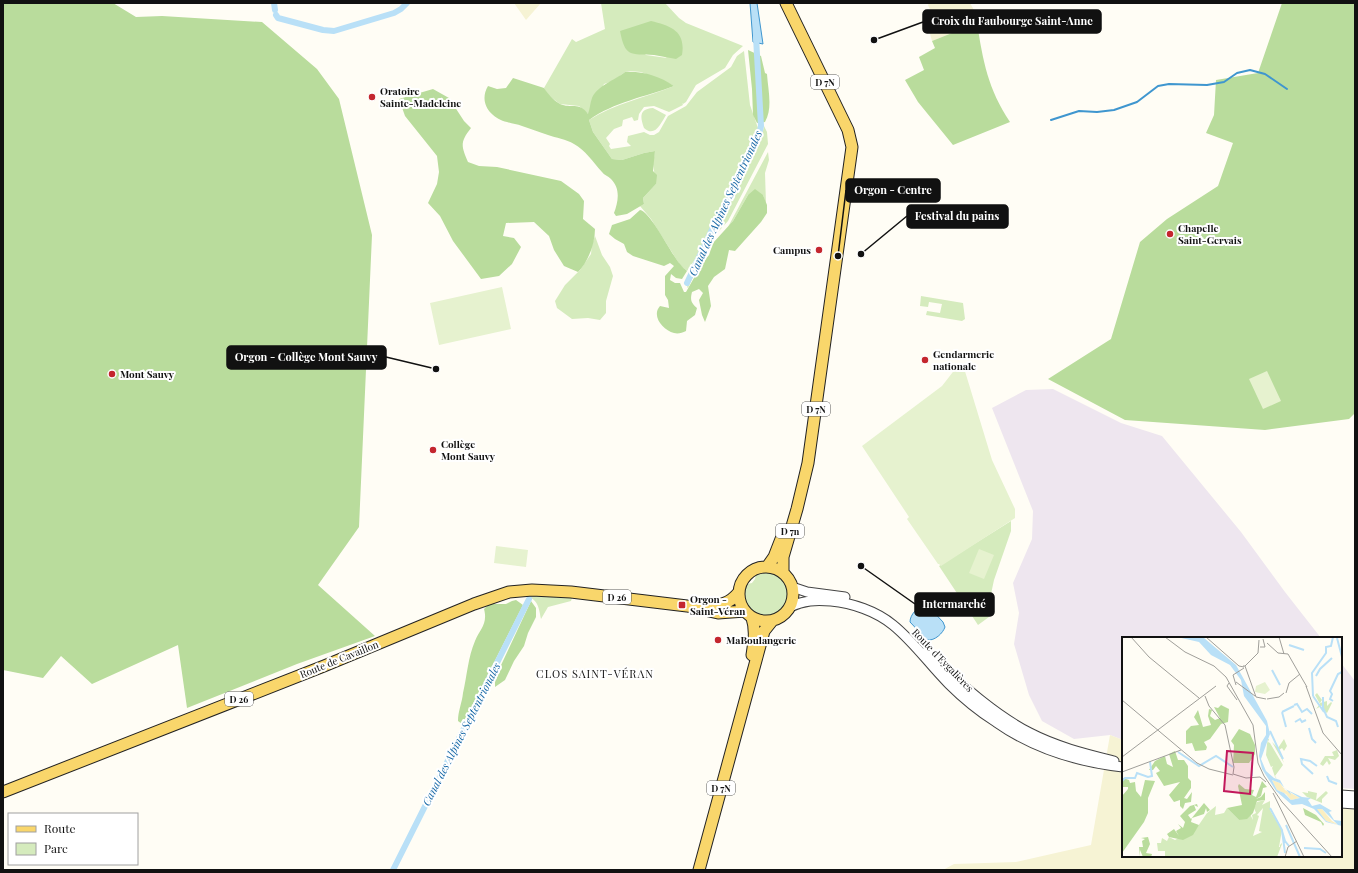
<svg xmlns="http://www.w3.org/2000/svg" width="1358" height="873" viewBox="0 0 1358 873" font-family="'Playfair Display',serif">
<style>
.industrial{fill:#eee6ef}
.farmland{fill:#f6f3d4}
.green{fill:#d5ebbd;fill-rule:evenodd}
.forest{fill:#b9dc9c}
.pitch{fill:#e6f2cf}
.water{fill:#b9e0f7;stroke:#3f96cf}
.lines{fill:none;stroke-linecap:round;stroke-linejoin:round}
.stream{stroke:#3f96cf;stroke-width:2}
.canal{stroke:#b9e0f7;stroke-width:6}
.minor-casing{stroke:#444;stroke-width:11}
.major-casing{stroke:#222;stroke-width:13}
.minor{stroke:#fff;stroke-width:9}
.major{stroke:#f9d66b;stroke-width:11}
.poi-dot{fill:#c4262e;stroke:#fff;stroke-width:1.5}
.labels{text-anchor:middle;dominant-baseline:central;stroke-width:4;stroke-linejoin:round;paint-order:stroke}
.shield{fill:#fff;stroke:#585858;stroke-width:1}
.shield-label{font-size:9px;font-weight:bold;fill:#111}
.poi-label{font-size:10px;font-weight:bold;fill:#111;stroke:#fff;text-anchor:start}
.street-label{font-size:10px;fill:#111;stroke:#fff}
.water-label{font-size:11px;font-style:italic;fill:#1768a6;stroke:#fff}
.neighbourhood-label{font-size:11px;letter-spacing:1px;fill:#111;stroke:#fff}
.inset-river{fill:none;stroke:#b9e0f7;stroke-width:2}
.inset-road{fill:none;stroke:#a09f9a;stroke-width:1}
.view{fill:#c2185b;fill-opacity:0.15;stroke:#c2185b;stroke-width:2}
.inset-edge{fill:none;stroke:#111;stroke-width:2}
.leader{fill:none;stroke:#111;stroke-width:1.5}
.callout-dot{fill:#111;stroke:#fff;stroke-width:1.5}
.callout{fill:#111;stroke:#111;stroke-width:1.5}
.callout-label{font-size:11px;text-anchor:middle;font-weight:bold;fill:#fff}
</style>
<rect width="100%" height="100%" fill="#fffdf5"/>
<path class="industrial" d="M1053,389L1121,423L1162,436L1241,532L1285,592L1321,638H1123V740L1110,735L1074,739L1042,721L1029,695L1014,644L1019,613L1013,583L1032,539L1033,511L992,408L1026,390Z
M1341,663L1355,681V789L1341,788Z"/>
<path class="farmland" d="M514,3H541L526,20Z
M929,3H970L974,10L977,23L932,41L929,30L937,25L928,5Z
M1110,735L1123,740V856H1341V805L1355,808V870H943L954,864L1016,862L1091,845Z"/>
<path class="green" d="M601,3H665L679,18L686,23L743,46L733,55L725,68L696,85L686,102L683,104L682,103L683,105L669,112L654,106L644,107L639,114L638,120L634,121L632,117L623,120L622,126L614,129L606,138L610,144L609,146L611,149L631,146L627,142L628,136L644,132L650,135H654L659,132L668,116L686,106L697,92L731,67L737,56L744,51L750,105L758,128L729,195L715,220L700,252L687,271L680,265L651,219L640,206L644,204L643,198L656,184L653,164L655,151L644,153L622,160L612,159L593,132L589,120C615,103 645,98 674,86L668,83L641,72L630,71L625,72L613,81L604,84L589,115L579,106L560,104L548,95L544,88L572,39L576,42L605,29ZM620,31L667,58L646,55Z
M653,108L666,115C661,123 655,138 644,128C640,117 639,109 653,108Z
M764,126L767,132L768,144L728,221L709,242L688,288L687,287L717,222L734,192L751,152L763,131Z
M768,152L769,160L765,173L766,204L763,195H748L733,221L728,227Z
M595,236L602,255L610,267L613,276L606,301V313L600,320L588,318L572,319L557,308L555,301L565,285L580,270L591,254L592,244Z
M921,296L963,303L965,319L962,321L926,315L927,311L940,313L942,304L929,302L928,307L920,306Z
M1011,521V531L994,580L991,594L989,617L978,625L939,566Z
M768,572C814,583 772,639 749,608C743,601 743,591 747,584L752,583L755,579L756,575Z
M541,595L572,598L571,601L548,607L541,619C539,608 538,599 526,596Z"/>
<path class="forest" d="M3,3H113L136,17L162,16L262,22L317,69L339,99L372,235L359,527L318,585L375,636L297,664L187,708L178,645L92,684L61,656L43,678L3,670Z
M1282,3H1355V413L1349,419L1265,430L1125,420L1048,379L1111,339L1140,242L1167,219L1218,186L1233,143L1206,133L1214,115L1216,80L1258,73Z
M651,21C671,26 686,31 682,55L676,59C669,58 661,56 654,55C630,54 625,57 620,31Z
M977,23C983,61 988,89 1010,122L953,145L918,102L905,80L924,70L919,57L935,48L932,41Z
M748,50L761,56L765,73L767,74C768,90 773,108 765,122L757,123L753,115L752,89Z
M625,72C643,71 659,76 674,86C645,97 614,102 589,120L593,132L612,159L622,160L644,153L655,151L653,171L657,175L656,184L643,198L644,204L627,214L616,216L614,213C618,202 621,189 611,179C608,176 604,175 602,172C593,162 585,150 574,144C566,139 556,138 548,135C539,132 531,129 522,126C517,124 512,124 507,122C491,118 478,103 488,86L497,89L506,88L513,78L544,88C548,94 553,100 560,104C571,109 579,101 588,114C590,109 590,103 592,98C597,86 615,80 625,72Z
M433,89L449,98L464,121L471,128C460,142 461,146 468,162L479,166L497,167L561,181L579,194L584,201L583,219L595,229C595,244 588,262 578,272L564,266L554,250L549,236L534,222L506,223L503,236L514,238L521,247L512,264L499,276L481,279L453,241L440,216L428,203L437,184L439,172L437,156L405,116L399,99Z
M755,189L763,195L767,205V213L761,222L735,251L729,250L725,269L714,277L708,286L711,306L705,322L702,315L699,300L703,293L699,289L692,292C690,300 691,303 697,308L695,315L687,321L686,331C682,333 678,334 674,333C663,330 651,316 660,306L669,308L668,300L665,295V276L674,266L670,263L664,266L633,256L627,252L624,244L615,239L609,234L612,225L630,219L640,210C651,212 671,254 680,264C682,267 685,269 687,271L682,279L676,278L671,274L670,280L675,283H680L684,292H686L703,262L709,255L713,243L733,221L748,195Z
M516,600L523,605L468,714L462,724L458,721C458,711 462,703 463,693C467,676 468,657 475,641C480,629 488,624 484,609L489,604H506L512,601Z
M531,601L536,608V617L528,633L524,646L514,661L505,680L495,687V678Z"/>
<path class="pitch" d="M502,287L511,329L439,345L430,303Z
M956,368H964L992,460L1015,509V518L941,566L939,564H938L907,519L909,517L862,446L942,386Z
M1267,371L1281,401L1263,409L1249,379Z
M496,546L528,550L526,567L494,563Z
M979,549L994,555L984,579L969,573Z"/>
<path class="water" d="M750,3H757L763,44L753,42Z
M925,604L927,605L943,622L945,627C943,633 935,641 927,640L910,622C910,614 918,607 925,604Z"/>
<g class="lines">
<path class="stream" d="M1051,120L1079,111L1097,112L1114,110L1137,102L1158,86L1169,84L1207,85L1224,82L1237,73L1250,70L1265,74L1287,89"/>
<path class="canal" d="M274,3L275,10
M276,15L278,18L323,30L334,31L394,13L401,9L407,3
M687,283L716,221L733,192L751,150L758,139L761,126L756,37
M393,870L529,599"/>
<g class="minor-casing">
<path id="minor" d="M792,587L807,592L845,597
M790,607C804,600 816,600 831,601C852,603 876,611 893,625C914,642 930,665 949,684C963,698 979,711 996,722C1033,748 1078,762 1123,767
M926,652C958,681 991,713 1030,733C1057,747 1086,754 1114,761
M1341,795L1355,796
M1341,803L1355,804"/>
</g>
<g class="major-casing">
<path id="major" d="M739 594a27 27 0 1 1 54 0a27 27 0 1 1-54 0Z
M767,567L774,557L781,539
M783,573V557L797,509L808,463L852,147L848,130L786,3
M702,605C718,605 728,606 739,592
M752,655C754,642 756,630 752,618
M3,792L324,666L474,604L509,592L532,590L571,592L687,606L718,613L745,611
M699,870L764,631L772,621"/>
</g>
<use href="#minor" class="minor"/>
<use href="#major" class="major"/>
</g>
<g class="poi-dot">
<circle cx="372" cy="97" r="4"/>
<circle cx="1170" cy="234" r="4"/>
<circle cx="819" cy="250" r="4"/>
<circle cx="925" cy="360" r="4"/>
<circle cx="112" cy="374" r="4"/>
<circle cx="433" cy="450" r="4"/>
<rect x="678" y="601" width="8" height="8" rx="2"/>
<circle cx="718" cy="640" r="4"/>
</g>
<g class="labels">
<g class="shield">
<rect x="811" y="75" width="28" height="14" rx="3"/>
<rect x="802" y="402" width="28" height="14" rx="3"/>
<rect x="776" y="524" width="28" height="14" rx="3"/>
<rect x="603" y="590" width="28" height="14" rx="3"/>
<rect x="225" y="692" width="28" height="14" rx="3"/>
<rect x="707" y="781" width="28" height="14" rx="3"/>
</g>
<g class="shield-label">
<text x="825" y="82">D 7N</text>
<text x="816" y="409">D 7N</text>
<text x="790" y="531">D 7n</text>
<text x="617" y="597">D 26</text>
<text x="239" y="699">D 26</text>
<text x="721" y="788">D 7N</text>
</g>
<g class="poi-label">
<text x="380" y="91">Oratoire<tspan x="380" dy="12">Sainte-Madeleine</tspan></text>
<text x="1178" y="228">Chapelle<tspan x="1178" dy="12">Saint-Gervais</tspan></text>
<text x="811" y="250" text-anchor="end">Campus</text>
<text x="933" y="354">Gendarmerie<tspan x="933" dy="12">nationale</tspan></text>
<text x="120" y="374">Mont Sauvy</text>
<text x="441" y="444">Collège<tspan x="441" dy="12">Mont Sauvy</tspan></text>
<text x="690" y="599">Orgon -<tspan x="690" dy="12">Saint-Véran</tspan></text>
<text x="726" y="640">MaBoulangerie</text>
</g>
<g class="street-label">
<text transform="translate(339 659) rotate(-22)">Route de Cavaillon</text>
<text transform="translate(943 660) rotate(46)">Route d’Eygalières</text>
</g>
<g class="water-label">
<text transform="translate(725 203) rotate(-65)">Canal des Alpines Septentrionales</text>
<text transform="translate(461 734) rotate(-63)">Canal des Alpines Septentrionales</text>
</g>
<g class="neighbourhood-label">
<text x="595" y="673">CLOS SAINT-VÉRAN</text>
</g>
</g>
<g transform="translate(1122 637)">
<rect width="220" height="220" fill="#fffdf5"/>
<path d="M195,56L200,63L198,66L205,64V69L209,65L210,66L205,76L199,71L201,68L194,72L198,67L193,58ZM146,102H147L146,105L148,106L161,128L153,139L155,142L153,140L150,131L151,129L149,130L144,118L145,107L147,112L145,107ZM162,102L165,109L162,114L160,111L157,113L162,126L150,105L156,111ZM215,113L217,119L213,123L206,121L209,126L207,128L205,124L201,129L198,127L203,119H212L210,115ZM186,154L195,156L194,163L204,154L206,156L200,162V166L185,160L180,155L186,156ZM143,163L140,168L148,164V173L160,193L157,210H158V208L160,206V207L155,220H43V214H36L35,206H39L40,201L45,204L47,200L53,203L74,192L85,176L94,169L93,178L102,176L105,171L117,183L128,177L131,183L130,178L134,176L132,171L135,165ZM141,171L137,194L140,195L131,199L137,179L135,178Z" fill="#d5ebbd" fill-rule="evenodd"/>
<path d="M99,68L107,72L106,85L99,87L88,102L82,105L85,110L84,113L73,114L70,106L64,107V94L69,89L77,88L72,80L76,73L81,90L89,88L86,79L87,72L90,73L88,79L93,83L98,81L92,70L96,71ZM117,92L128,97L133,108V117L127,126H111L112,108L109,104ZM53,114L56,123H62L66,129V141L69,144V151L62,161L65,162L70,155L69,165L63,166L61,172L58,169V163L52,165L47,158L58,145L42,149L34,136L38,134L34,129L31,133H27L33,124L43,119L45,127L51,130L47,117ZM1,141L7,143L8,146L13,145L14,154L19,160L23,143L33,144L26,161V176L22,185L0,216V159L6,152V150H1ZM140,144L145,150L141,151L139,159L134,162L139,160L143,155V163L135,164L131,176L125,182L117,183L105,171L120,168L116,149L117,147L123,152L132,153L130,158L134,160ZM82,166L88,173L85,175L84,171L82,177L70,181L69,185L77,188L71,198L61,203L47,200L45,197L52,192L57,199L54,194L59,191L56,187L61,191L63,185L58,179L68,169L75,167L76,170L72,168L74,173L66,178L69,182ZM181,171L194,178L202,187L201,189L199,185L183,178ZM26,200L28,207L24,216L30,217L29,220H21L18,213V220L17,210H21L20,204L23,202L19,201Z" fill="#b9dc9c"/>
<path d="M150,143L158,146L163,153L178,161L169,163L164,157L155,153ZM194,172H200L210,184L217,188L204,184Z" fill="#fbeec1"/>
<path d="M143,45L148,53L143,57L133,55L134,49Z" fill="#e6f2cf"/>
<path d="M55,0L82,1L114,28L145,84L148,97L139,122L144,134L152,141L158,143L163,152L180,160L189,161L186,163L190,169L198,167L210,174L207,175L212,183L220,184V189L204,185L192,172L180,167L170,168L154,154L140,132L137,119L139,106L144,98V89L122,59L119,43L108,28L89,18L77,5ZM150,143L158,146L169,158L168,155L178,161L169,163L162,156L155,153ZM195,172H200L216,188L204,184Z" fill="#b9e0f7" fill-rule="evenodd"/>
<path class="inset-river" d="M215,1L220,20M167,8L182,13M150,33L158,48M194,39L198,32L210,21M191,59L190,36L204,16V10L209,9L211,0M191,59L202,75M201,60V71L205,80L214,84L216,90M211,64L208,62L210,57L208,54L216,37L220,35M172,68L175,67L180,75L185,72L190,77M160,75L172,69M160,75L164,90M173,85L178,82L180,85L184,83M187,91L190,102L194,106M148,94L161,122M56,115L77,129L94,119L111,130M191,137L180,127L179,122L188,124L195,129M130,139V125M205,139L207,144L215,147M0,144L3,141H13L15,136L26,140L30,139L28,125M148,171L160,193L163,216M164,188L178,220M160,194L163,204L167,209M182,211L198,212L204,216"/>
<path class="inset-road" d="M9,0L27,20L77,61M43,0L63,15L92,29L104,40L131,88L136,126L142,139L160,165L210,220M84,0L117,29L122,30M157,0L162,17M145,6L156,16L166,17L178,38M138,10H143L141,2M121,29H123L134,60L144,62M123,29L136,16L137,3M178,38L185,50M114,45L133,59M107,46L105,49L115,63M114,48L111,38L122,31M184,49L201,96L220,118M164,56L167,46L178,37M83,59L87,69L103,88L112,130L111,137M145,62L157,60L162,56M0,63L75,126L87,132L111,138M0,120L94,49M0,135L59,113M111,137L124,141L138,140L144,145M151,156L182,220M163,220L166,210L175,204"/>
<path class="view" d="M105,114L131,116L128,157L102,154Z"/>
<rect width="220" height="220" class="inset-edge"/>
</g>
<path class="leader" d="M874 40L923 22M838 256L846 190M861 254L907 216M436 369L386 357M861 566L915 604"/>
<g class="callout-dot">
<circle cx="874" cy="40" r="4"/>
<circle cx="838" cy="256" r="4"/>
<circle cx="861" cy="254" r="4"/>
<circle cx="436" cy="369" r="4"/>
<circle cx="861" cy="566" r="4"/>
</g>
<g class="callout">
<rect x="923" y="10" width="178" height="23" rx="4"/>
<rect x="846" y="179" width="94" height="23" rx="4"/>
<rect x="907" y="205" width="101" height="23" rx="4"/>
<rect x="227" y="346" width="159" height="23" rx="4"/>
<rect x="915" y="593" width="79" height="23" rx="4"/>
</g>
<g class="callout-label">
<text x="1012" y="25">Croix du Faubourge Saint-Anne</text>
<text x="893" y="194">Orgon - Centre</text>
<text x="957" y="220">Festival du pains</text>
<text x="306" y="361">Orgon - Collège Mont Sauvy</text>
<text x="954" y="608">Intermarché</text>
</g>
<rect width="1358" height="873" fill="none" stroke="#111111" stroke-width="8"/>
<rect x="8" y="813" width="130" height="52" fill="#ffffff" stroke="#a0a0a0"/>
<rect x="16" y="826" width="20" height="6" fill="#f9d66b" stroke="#a0a0a0"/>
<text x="44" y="833" font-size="12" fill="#111111">Route</text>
<rect x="16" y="843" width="20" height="12" fill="#d5ebbd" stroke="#a0a0a0"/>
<text x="44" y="853" font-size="12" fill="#111111">Parc</text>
</svg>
